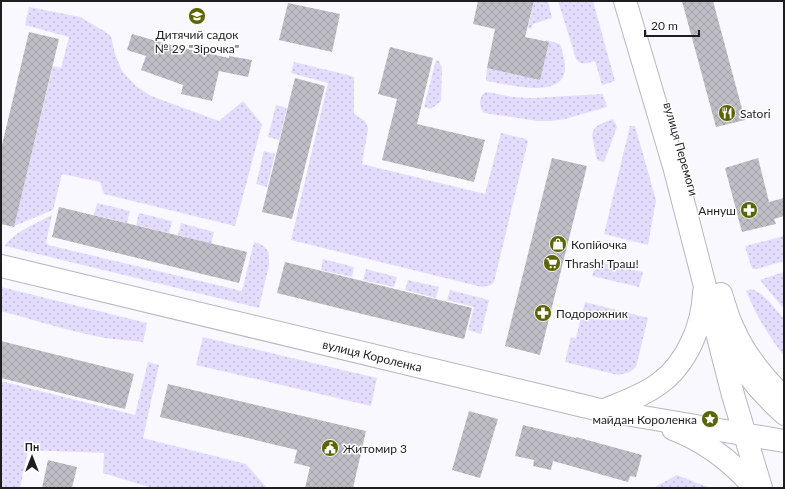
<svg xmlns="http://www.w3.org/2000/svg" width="785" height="489" viewBox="0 0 785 489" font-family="Lato,sans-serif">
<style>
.grass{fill:url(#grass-dots)}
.building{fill:url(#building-cross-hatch)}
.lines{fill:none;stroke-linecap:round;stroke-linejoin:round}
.street-casing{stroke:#b8b6be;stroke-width:20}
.secondary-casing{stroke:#b8b6be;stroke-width:24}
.primary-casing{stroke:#b8b6be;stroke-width:24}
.street{stroke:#fff;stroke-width:18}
.secondary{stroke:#fff;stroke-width:22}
.primary{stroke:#fff;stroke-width:22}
.labels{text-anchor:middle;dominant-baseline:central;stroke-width:3;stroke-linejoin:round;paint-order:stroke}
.poi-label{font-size:12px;fill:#1e1d20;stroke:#fff;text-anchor:start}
.street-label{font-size:12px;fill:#1e1d20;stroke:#fff}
</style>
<defs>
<pattern id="grass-dots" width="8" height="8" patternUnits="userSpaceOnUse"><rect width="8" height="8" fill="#e3dcfc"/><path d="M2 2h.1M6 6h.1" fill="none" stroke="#c2bcd8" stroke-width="1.8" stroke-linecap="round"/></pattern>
<pattern id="building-cross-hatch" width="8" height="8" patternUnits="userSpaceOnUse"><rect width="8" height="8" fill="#bfbdc5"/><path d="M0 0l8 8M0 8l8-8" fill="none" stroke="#a4a2a9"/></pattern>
</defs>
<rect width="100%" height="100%" fill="#f9f8fe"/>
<path class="grass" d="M539,1H548L552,18L533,24L531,29L528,28L534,2Z
M558,1H593L615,81L602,85L595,61C587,63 581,66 576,59Z
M29,7L80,17L104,31L111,36L115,54L122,71L136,86L151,96L219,121L243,101L262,124L235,226L104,194L100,182L62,174L53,210L14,226L53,66L61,68L69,37L25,25Z
M546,40L560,44C563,54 568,67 563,77C553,97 505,84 487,81L486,79L487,68L538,78Z
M436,60L439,61L442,68L441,101L431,109L424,107Z
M294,62L352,76L354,78V114L365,121L367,125L368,129L362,164L485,194L501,133L526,139L528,141L494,282L491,285L482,287L291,240L328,83L291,73Z
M487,92L512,97L532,98L603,94L607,107L565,119L550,121H538L484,113C479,109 479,97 484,93Z
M276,105L287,108L279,140L268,137Z
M613,119L617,127L604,162L597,160L592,135C594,124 603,123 613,119Z
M630,126H635L656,200L648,245L604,234Z
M264,151L275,154L267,187L256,184Z
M97,203L130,211L127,223L94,215Z
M139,213L172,221L169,233L136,225Z
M52,215L46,242L48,245L242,291L254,242C261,243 267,248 269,254V265L259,308L5,246C12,233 39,222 52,215Z
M181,223L214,232L211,244L178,235Z
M784,236V261L757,269H753L751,266L745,246Z
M323,259L354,267L352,277L321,270Z
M596,261L643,272L639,287L592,276Z
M366,269L397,277L394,287L363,280Z
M784,272V309L760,280Z
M408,280L439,287L436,298L405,290Z
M1,287L147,323L143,342L104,338L65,329L1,311Z
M751,289C765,293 775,309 784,319V356C768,335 756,315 746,291Z
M450,290L489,300L481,334L468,330L474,307L447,300Z
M585,302L648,318L636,367L630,372L618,375L565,362L571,337L576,338Z
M203,337L377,378L371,406L196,365Z
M148,362L159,365L143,438L246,464L267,488H152L103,473L104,453L28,450L20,488H1V381L135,415Z
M677,475L710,488H653Z"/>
<path class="building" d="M478,1H534L525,37L549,42L540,80L487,68L495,29L473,24Z
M682,1H713L745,120L716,127Z
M288,3L340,14L332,52L279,40Z
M29,32L59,39L14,227L1,224V149Z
M132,34L174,46L229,58V56L252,60L248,77L219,71L212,101L181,94L183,85L141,70L146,56L127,50Z
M390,47L433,58L417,124L485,140L474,182L382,160L397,99L378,94Z
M295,78L325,86L292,219L262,212Z
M552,158L587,166L540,355L505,346Z
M758,158L769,202L784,198V216L774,219L776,224L742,232L725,168Z
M59,207L247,252L239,283L52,237Z
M285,262L472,308L464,339L277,293Z
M1,341L134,374L125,409L1,378Z
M168,384L366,431L353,488H305L310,467L294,463L297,450L160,417Z
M469,411L498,419L480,478L452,470Z
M523,425L576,438V437L642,455L636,477L630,476L628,482L553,461L551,470L533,466L534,460L515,456Z
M48,460L77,467L72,488H42Z"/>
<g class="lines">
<g class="street-casing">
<path id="street" d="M723,338C738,368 759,394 784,416"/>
</g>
<g class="secondary-casing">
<g id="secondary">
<path id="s1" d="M1,266L596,409L784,441"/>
<path d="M673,429C705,441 733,463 755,488"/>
</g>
</g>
<g class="primary-casing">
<path id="primary" d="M625,1L674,166L733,395L761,488
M721,294C725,306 728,319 734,330C745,356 764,378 784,398
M602,411C621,403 643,396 660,383C687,363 703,325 704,292"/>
</g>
<use href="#street" class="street"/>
<use href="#secondary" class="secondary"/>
<use href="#primary" class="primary"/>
</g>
<defs>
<g id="school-disc" transform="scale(0.9)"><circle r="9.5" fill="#5c6506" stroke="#fff"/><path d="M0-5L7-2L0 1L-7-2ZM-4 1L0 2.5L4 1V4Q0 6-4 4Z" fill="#fff"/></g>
<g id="restaurant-disc" transform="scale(0.9)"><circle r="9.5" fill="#5c6506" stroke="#fff"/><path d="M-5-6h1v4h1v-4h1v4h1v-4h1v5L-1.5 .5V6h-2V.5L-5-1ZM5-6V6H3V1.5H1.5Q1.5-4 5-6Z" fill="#fff"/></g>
<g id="pharmacy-disc" transform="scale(0.9)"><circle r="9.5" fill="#5c6506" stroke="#fff"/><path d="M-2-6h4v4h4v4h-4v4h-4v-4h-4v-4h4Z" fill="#fff"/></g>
<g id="shop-disc" transform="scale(0.9)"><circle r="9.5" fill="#5c6506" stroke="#fff"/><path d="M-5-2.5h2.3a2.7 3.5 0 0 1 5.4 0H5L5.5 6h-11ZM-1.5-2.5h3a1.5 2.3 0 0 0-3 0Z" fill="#fff"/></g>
<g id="supermarket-disc" transform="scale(0.9)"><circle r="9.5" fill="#5c6506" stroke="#fff"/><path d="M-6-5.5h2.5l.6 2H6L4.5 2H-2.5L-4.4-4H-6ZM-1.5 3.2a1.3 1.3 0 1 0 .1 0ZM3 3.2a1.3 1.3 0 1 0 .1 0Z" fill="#fff"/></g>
<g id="sight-disc" transform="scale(0.9)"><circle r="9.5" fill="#5c6506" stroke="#fff"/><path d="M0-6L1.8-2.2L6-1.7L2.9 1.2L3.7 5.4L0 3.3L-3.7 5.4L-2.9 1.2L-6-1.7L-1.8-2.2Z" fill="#fff"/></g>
<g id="civic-disc" transform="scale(0.9)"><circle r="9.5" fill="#5c6506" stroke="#fff"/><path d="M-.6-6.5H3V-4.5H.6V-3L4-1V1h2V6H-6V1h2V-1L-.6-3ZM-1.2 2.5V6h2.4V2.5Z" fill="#fff"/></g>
</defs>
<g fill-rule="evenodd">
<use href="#school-disc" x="197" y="16"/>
<use href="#restaurant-disc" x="727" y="113"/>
<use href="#pharmacy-disc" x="749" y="210"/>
<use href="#shop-disc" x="558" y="244"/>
<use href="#supermarket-disc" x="552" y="263"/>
<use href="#pharmacy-disc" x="543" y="313"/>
<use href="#sight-disc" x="710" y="419"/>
<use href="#civic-disc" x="330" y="448"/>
</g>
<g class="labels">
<g class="poi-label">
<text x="197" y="34" text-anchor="middle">Дитячий садок<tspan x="197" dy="14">№ 29 "Зірочка"</tspan></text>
<text x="740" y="113">Satori</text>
<text x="736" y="210" text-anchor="end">Аннуш</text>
<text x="571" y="244">Копійочка</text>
<text x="565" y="263">Thrash! Траш!</text>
<text x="556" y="313">Подорожник</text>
<text x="697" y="419" text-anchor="end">майдан Короленка</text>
<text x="343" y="448">Житомир 3</text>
</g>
<g class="street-label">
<text transform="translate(681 149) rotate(74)">вулиця Перемоги</text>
<text stroke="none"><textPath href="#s1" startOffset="382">вулиця Короленка</textPath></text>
</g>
</g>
<rect width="785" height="489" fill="none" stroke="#1e1d20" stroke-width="4"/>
<g transform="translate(32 457)" stroke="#ffffff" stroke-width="3" paint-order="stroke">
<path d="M0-3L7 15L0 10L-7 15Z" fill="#1e1d20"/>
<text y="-6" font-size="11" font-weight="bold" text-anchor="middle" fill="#1e1d20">Пн</text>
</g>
<path d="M645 30v6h54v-6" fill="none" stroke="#1e1d20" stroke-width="2"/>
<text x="651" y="30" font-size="12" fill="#1e1d20" stroke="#ffffff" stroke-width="3" paint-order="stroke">20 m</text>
</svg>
